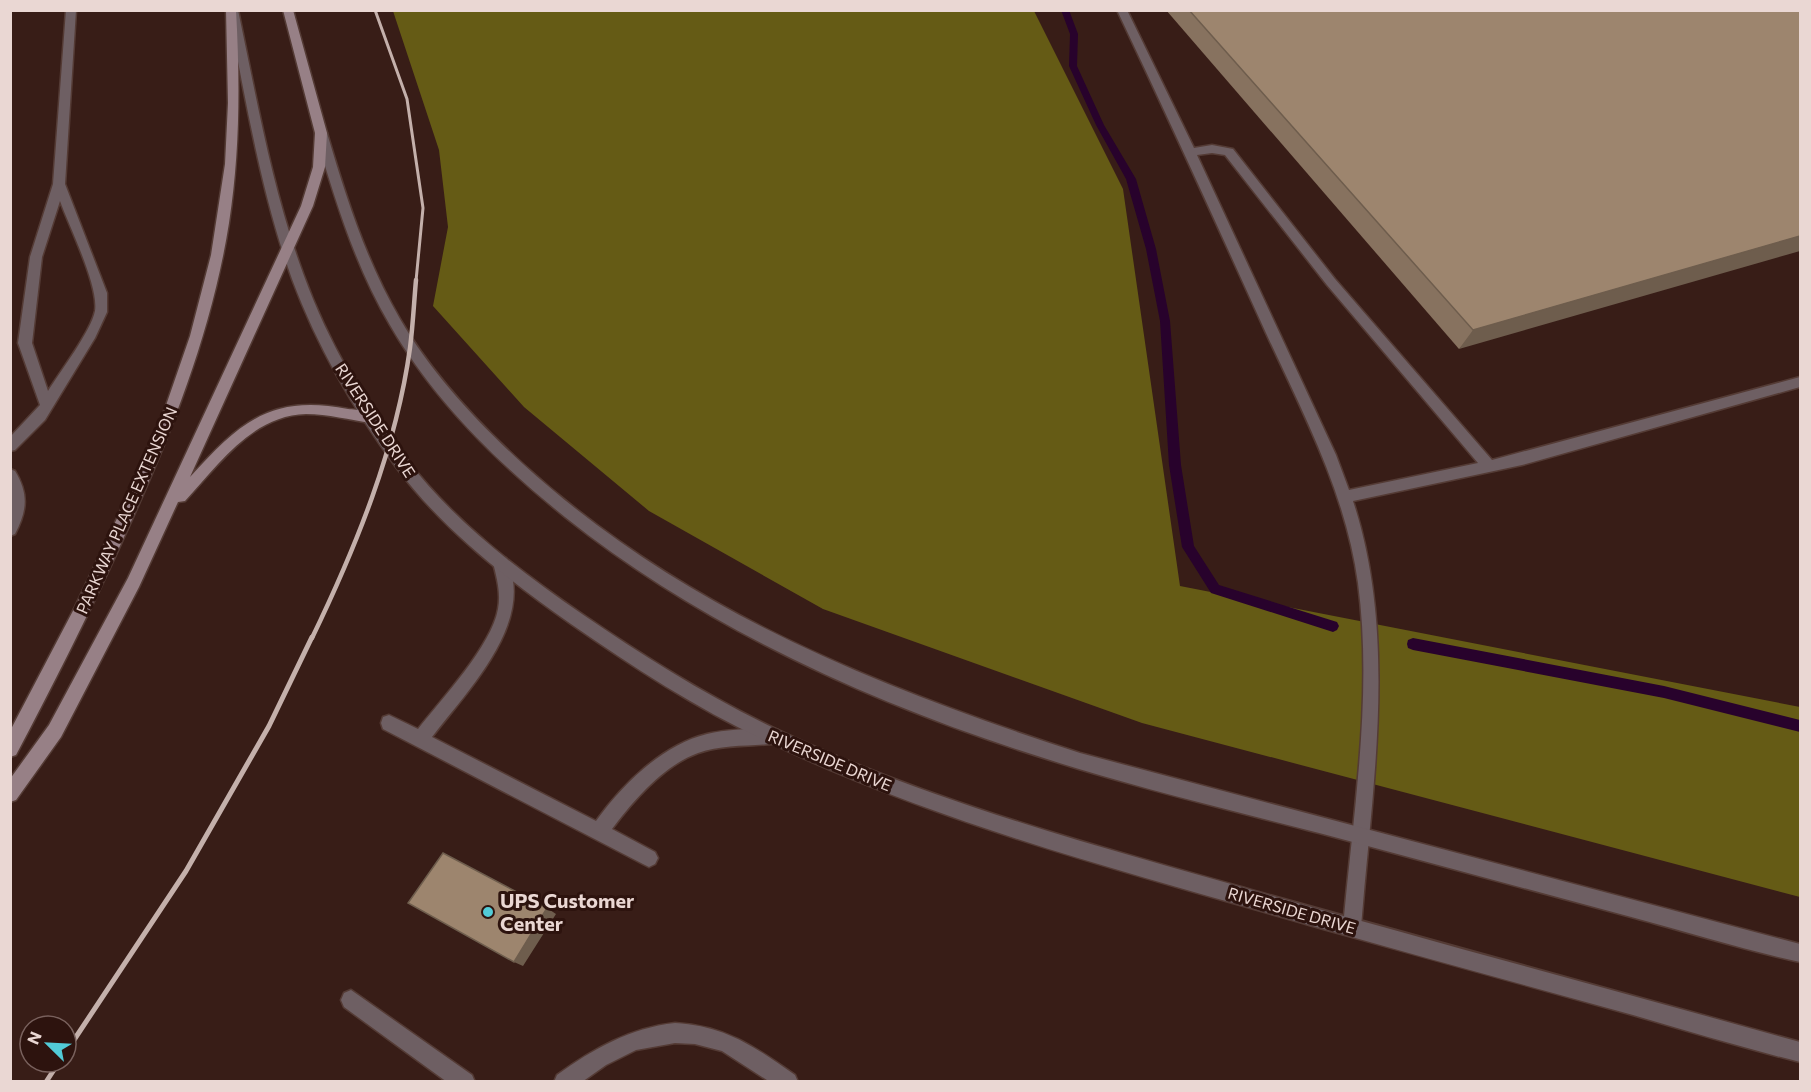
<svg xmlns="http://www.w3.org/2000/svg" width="1811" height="1092" viewBox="0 0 1811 1092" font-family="Commissioner,sans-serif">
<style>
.forest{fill:#655b15}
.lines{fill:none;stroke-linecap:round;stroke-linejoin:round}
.stream{fill:#28022c;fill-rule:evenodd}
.service-casing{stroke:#543b35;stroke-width:3}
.minor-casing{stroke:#543b35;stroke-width:3}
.secondary-casing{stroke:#543b35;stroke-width:3}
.service{fill:#6e5f63;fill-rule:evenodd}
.minor{fill:#6e5f63;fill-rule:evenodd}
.secondary{fill:#978086;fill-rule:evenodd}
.rail-far2{stroke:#c4b0ab;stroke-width:3}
.rail-far1{stroke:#c4b0ab;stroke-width:4.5}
.rail{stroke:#c4b0ab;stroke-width:5}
.wall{fill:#87725f}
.shaded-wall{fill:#6e5d4d}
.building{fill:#9d856e;stroke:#6e5d4d;stroke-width:1.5}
.poi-dot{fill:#52cbd7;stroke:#2d130e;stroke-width:2}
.labels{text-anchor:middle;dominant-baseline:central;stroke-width:6;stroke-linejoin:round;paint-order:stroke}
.street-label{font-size:16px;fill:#ead7d3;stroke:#2d130e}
.near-poi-label{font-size:20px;font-weight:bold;fill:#ead7d3;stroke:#2d130e;text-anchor:start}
</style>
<rect width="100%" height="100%" fill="#381d17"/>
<path class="forest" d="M393,11H1034L1123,189L1180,586L1800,707V897L1142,723L823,609L649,511L524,407L433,306L448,227L439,150Z"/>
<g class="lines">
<path class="stream" d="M1061,10H1069L1078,34L1077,66L1104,125L1136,179L1156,249L1170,321L1181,465L1194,546L1219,585L1337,622L1339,626L1337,630L1333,632L1211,593L1182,547L1169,465L1160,321L1146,249L1126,179L1096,125L1069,66L1070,34Z
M1413,638L1664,686L1800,720V732L1664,698L1413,650L1408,648L1407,644L1408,640Z"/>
<g class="service-casing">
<path id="service" d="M66,10H76L65,184L107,293V312L95,338L45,420L15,450L10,451V437L40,405L18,343L30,257L53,184ZM60,201C69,226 99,286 95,311C91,331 60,372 48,391L32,343L42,257Z
M1117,10H1127L1194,148L1212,145L1233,149L1335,279L1492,460L1800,377V387L1522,465L1353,501C1398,638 1372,786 1361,927L1359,934L1352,936L1345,934L1343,927C1353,814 1373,696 1358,583C1346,494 1303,413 1266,333C1217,225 1168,117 1117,10ZM1212,153L1225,155L1327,285L1478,463L1349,490L1336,455L1197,155Z
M10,469L15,471C29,494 27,511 15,534L10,536Z
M501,557L506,558C537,621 468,690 432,737L596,821C623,784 662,745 707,734C728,729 751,729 772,728L778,730L780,736L778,742L772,744C748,746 721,745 698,753C664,765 633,801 612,829L655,852L658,858L655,864L649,867L643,864L383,729L381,723L383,717L389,715L418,729C441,700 492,645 498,609C501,594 497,578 493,563L496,558Z
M351,990L472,1075L475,1082H447L344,1007L341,1000L344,993Z
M675,1023C726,1026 755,1047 795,1075L798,1082H770L722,1051L695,1044L675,1043L636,1050L606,1065L582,1082H554L557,1075C593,1049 630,1028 675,1023Z"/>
</g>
<g class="minor-casing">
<path id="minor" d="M228,10H238C257,100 272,190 304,276C328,342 365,405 408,461C455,522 518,570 582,614C643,656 707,696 774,728C932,803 1104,848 1273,896C1448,946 1624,993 1800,1042V1062C1744,1048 1688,1031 1633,1015C1531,987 1429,959 1327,930C1137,875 943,826 764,740C696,708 633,667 571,624C507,579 443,530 396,467C354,410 317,346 292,279C261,193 246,101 228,10Z
M321,130L327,133C346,197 366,261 400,319C432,374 476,421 523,464C683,610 877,687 1080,753L1800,944V962C1745,950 1690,933 1635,918C1531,890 1427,862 1323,834C1242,813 1159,793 1079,769C896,714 716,637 565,517C498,463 434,401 390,325C355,266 335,199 315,133Z"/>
</g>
<g class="secondary-casing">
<path id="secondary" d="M226,10H236C240,82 240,152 229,223C211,337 167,444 119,548C87,618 52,687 16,755L10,757V731L75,607L130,491L163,414L190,336L211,255L225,164L228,103Z
M283,10H293L327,133L325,167L313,206L190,477C240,422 271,394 348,409C357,410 373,410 378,418L371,423C350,420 328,414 306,414C253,415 218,465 185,501L178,502L139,587L61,737L16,800L10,802V779L49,725L128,578L301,206L313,167L315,133Z"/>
</g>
<use href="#service" class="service"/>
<use href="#minor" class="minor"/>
<use href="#secondary" class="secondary"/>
<path class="rail-far2" d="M375,10L407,99L423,208L416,281"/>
<path class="rail-far1" d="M312,638C356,547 396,449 410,348C413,325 414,302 416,280"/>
<path class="rail" d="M66,1052L186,871L269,726L312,637
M46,1082L59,1062"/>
</g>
<path class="wall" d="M1166,10H1800L1459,349Z"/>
<path class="shaded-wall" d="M1800,236V251L1459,349L1473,330Z
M547,908L556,914L523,966L514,962Z"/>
<path class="building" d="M1189,10H1800V236L1473,330Z
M443,853L547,908L514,962L408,903Z"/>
<circle class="poi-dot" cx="488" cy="912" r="6"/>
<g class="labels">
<g class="street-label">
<text transform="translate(376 420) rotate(57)">RIVERSIDE DRIVE</text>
<text transform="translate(126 510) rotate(-66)">PARKWAY PLACE EXTENSION</text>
<text transform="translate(830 760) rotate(23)">RIVERSIDE DRIVE</text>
<text transform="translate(1292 910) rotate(16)">RIVERSIDE DRIVE</text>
</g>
<g class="near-poi-label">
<text x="500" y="900">UPS Customer<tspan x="500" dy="23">Center</tspan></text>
</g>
</g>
<rect width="1811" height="1092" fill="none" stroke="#ead7d3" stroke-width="24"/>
<g transform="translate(48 1044) rotate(294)"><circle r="28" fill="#2d130e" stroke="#79615d" stroke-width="1.5"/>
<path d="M0-4.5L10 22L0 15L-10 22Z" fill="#52cbd7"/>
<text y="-9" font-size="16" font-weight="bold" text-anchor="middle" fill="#ead7d3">N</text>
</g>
</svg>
